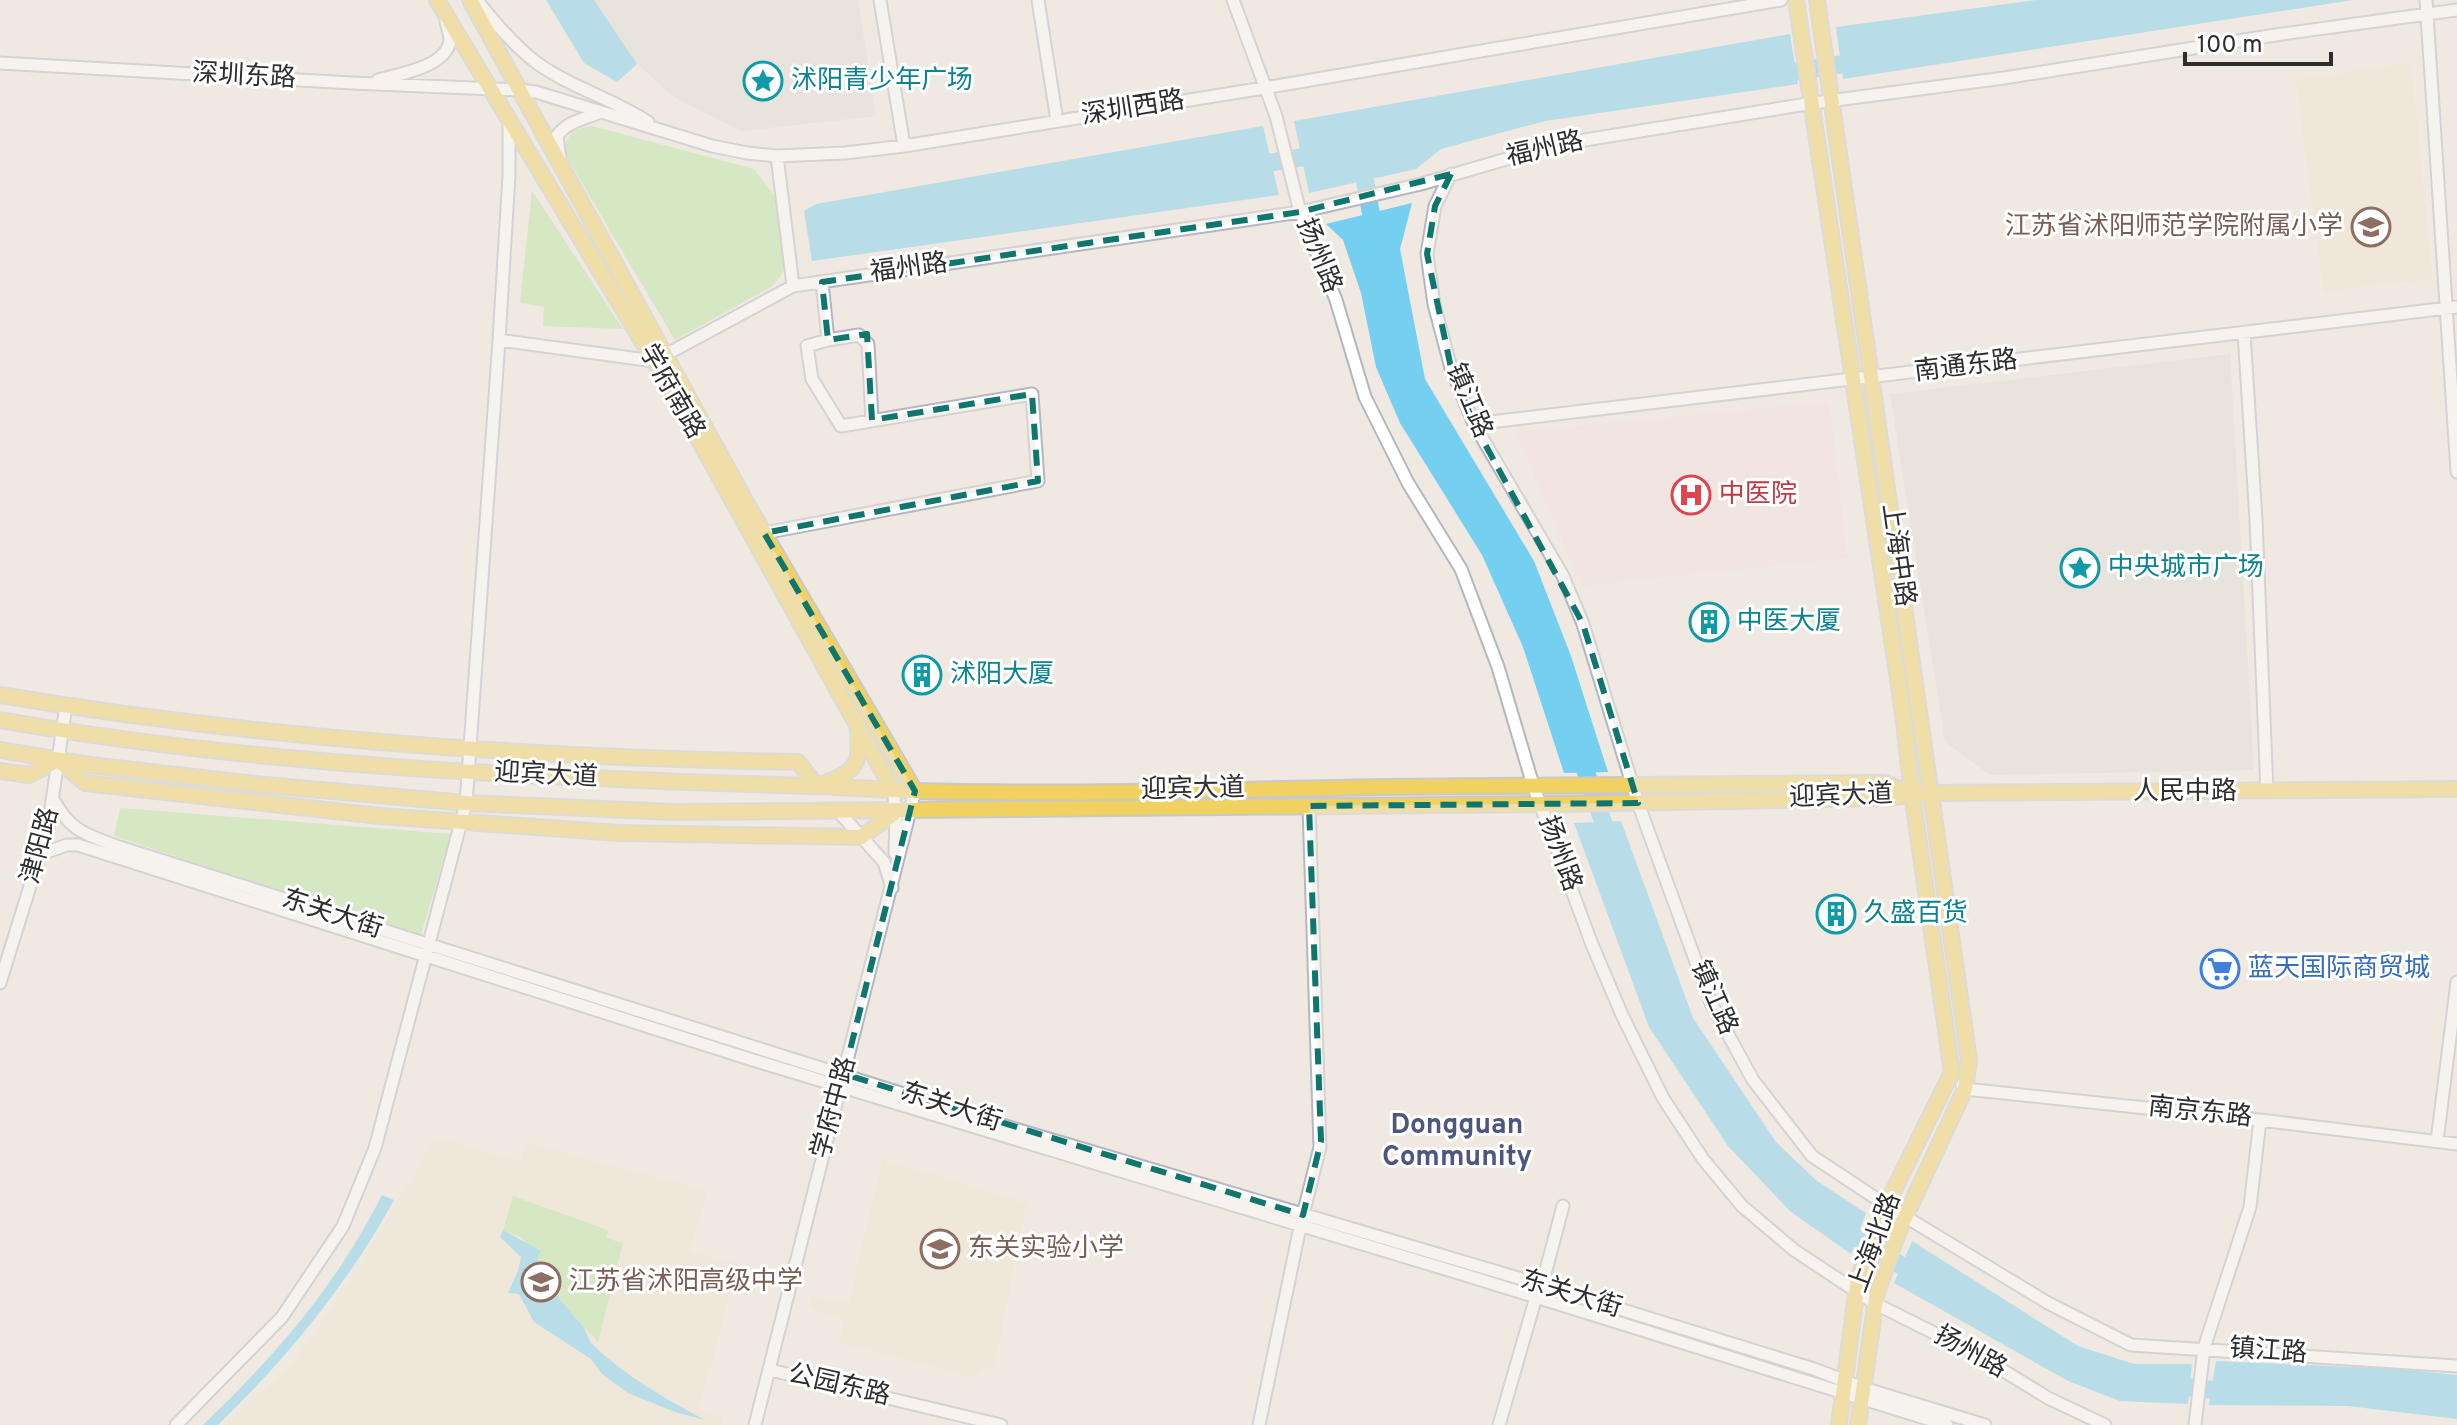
<svg xmlns="http://www.w3.org/2000/svg" width="2457" height="1425" viewBox="0 0 2457 1425" font-family="Overpass,'Noto Sans SC',sans-serif">
<style>
.education{fill:#f0e6d1}
.medical{fill:#f5dfe0}
.green{fill:#b6e59e}
.plaza{fill:#dfdcd8}
.water{fill:#75cff0}
.lines{fill:none;stroke-linecap:round;stroke-linejoin:round}
.river{stroke:#75cff0;stroke-width:18}
.minor-casing{stroke:#b4b7c1;stroke-width:15}
.major-casing{stroke:#c9c9c9;stroke-width:18}
.minor{stroke:#fff;stroke-width:11}
.major{stroke:#f2d163;stroke-width:14}
.marked{fill:none;stroke:#0f766e;stroke-width:6;stroke-dasharray:16 10;stroke-linejoin:round}
.labels{text-anchor:middle;dominant-baseline:central;stroke-width:6;stroke-linejoin:round;paint-order:stroke}
.street-label{font-size:26px;fill:#2e2e2e;stroke:#fff}
.culture-label{font-size:26px;fill:#0d838f;stroke:#fff;text-anchor:start}
.education-label{font-size:26px;fill:#785e54;stroke:#fff;text-anchor:start}
.health-label{font-size:26px;fill:#be3a42;stroke:#fff;text-anchor:start}
.shop-label{font-size:26px;fill:#366cbe;stroke:#fff;text-anchor:start}
.neighbourhood-label{font-size:28px;font-weight:bold;fill:#4d5680;stroke:#fff}
</style>
<rect width="100%" height="100%" fill="#efe9e1"/>
<!-- education -->
<path class="education" d="M2411,62l22,217 -110,13 -27,-212z
M435,1138l85,23 6,-19 181,49 -16,60 47,13 -39,146 24,7 -2,8h-497l70,-64 69,-102z
M882,1159l145,44 -32,161 -21,14 -134,-35 3,-23 -33,-11 1,-13 38,6z"/>
<!-- medical -->
<path class="medical" d="M1829,402l19,156 -266,28 -67,-154z"/>
<!-- green -->
<path class="green" d="M592,126l162,43 23,30 11,61 -8,17 -9,10 -96,53 -109,-184c-2,-20 6,-28 26,-30z
M532,191l91,138 -80,-3 1,-19 -24,-4z
M120,808l331,26 -31,104 -306,-102z
M513,1196l95,34 -2,8 17,5 -25,99 -39,-42 -18,-28 -4,-14 -15,-20 -19,-8z"/>
<!-- plaza -->
<path class="plaza" d="M594,0h264l18,116 -135,15 -66,-33 -38,-34z
M2230,354l24,416 -264,5 -45,-33 -55,-348z"/>
<!-- water -->
<path class="water" d="M546,0h48l43,64 -20,18 -33,-19z
M2036,0h317l-510,79 -7,-52z
M1790,34l8,50 -253,37 -104,28 -25,20 -107,24 -15,-72z
M1263,126l16,69 -467,66 -8,-50 12,-7z
M1412,203l-12,46 25,130 109,182 37,95 37,116 -44,1 -41,-126 -41,-92 -82,-132 -24,-56 -15,-74 -18,-53 -17,-16z
M1621,821l72,197 83,124 41,39 49,32 -15,41 -60,-42 -63,-66 -79,-119 -75,-204z
M382,1195l12,5c-46,84 -107,158 -176,225h-15c73,-70 133,-139 179,-230z
M503,1230l38,21 -4,7c8,27 26,45 44,66 6,6 6,15 12,21 32,31 73,54 112,75l-30,-8 -47,-19 -26,-19 -11,-15 -57,-37 -15,-28 -11,-1 10,-22 3,-14 -21,-20z
M1912,1241l166,105 56,18h58l-4,40 -68,-3 -52,-20 -174,-98z
M2216,1361l184,8 57,6v44l-109,-13 -139,-1z"/>
<g class="lines">
<!-- river -->
<path class="river" d="M1773,75l90,-14
M1361,158l14,78
M1249,166l74,-12
M1579,752l32,93
M1838,1226l83,52
M2165,1385l70,7"/>
<defs>
<path id="minor" d="M477,0c17,22 37,46 60,63 33,24 76,36 111,59
M880,0l24,146
M1038,0l19,121
M1233,0l43,116 24,96 36,88 29,97 43,86 53,86 37,98 35,118 58,157 31,73 41,83 40,61 39,47 52,44 80,53 104,52 70,43 57,27
M2426,0l31,472
M0,63l352,20 167,7 17,2 176,54 35,7 30,3 68,-3 59,-7 360,-58 517,-88
M378,80c21,-6 69,-13 72,-40 0,-6 -3,-13 -4,-19
M777,156l16,130
M560,159l-3,-23c10,-15 28,-17 44,-24
M1451,174l-16,32 -8,48 7,50 17,64 23,56 89,152 20,48 55,179 73,200 42,77 59,76 74,49 162,98 83,42 326,21
M2244,333l12,187 11,272
M499,340l155,21 139,-75 507,-74 121,-28 133,-39 259,-42 191,-25 278,-44 175,-24
M828,340l31,-5 9,9 4,76
M1474,424l983,-117
M764,533l274,-52 -6,-87 -191,32 -29,-47 -5,-33 21,-6 -6,-58
M893,790l3,22 -1,41
M54,801c17,30 31,33 62,45l886,279 540,160 272,84 49,19 122,37
M838,811l46,51 8,26
M41,854l26,-9h11l678,216 709,214 482,150
M0,983l48,-155 18,-122
M1962,1085l3,4 295,31 197,24
M2437,1141l20,-159
M770,1370l231,55
M176,1425l106,-108 61,-91 32,-78 91,-345 33,-463 10,-165v-54
M755,1425l160,-634
M1259,1425l41,-198 20,-80 -11,-341
M1499,1425l37,-128 6,-12 21,-79
M2195,1425l9,-77 46,-141 10,-87"/>
<path id="major" d="M437,0l228,379 228,411
M470,0l281,511 164,280
M1796,0l107,713 9,81 40,278 -71,144 -23,63 -19,146
M1817,0l152,1060 -4,29 -65,139 -23,64 -19,133
M0,695c262,44 533,63 798,67l19,24c41,-14 45,-21 40,-64
M0,720c268,47 541,58 812,66 35,1 70,4 104,5 155,4 310,-1 465,-4 168,-2 335,-2 503,-4l28,11
M0,750l90,15 175,20 201,18 208,9 889,-8 322,-6 45,-5 527,-4
M0,771l29,4 29,-15 27,23 295,33 240,17 241,4 35,-25"/>
</defs>
<!-- minor casing -->
<use href="#minor" class="minor-casing"/>
<!-- major casing -->
<use href="#major" class="major-casing"/>
<!-- minor -->
<use href="#minor" class="minor"/>
<!-- major -->
<use href="#major" class="major"/>
</g>
<!-- marked area -->
<path d="M0 0H2457V1425H0ZM1451,174l-16,32 -8,48 24,114 23,56 109,200 55,179 -329,3 12,335 -18,74 -459,-141 71,-283 -151,-258 274,-52 -6,-87 -160,26 -5,-86 -39,6 -6,-58 478,-70z" fill="#efe9e1" fill-opacity=".55" fill-rule="evenodd"/>
<path class="marked" d="M1451,174l-16,32 -8,48 24,114 23,56 109,200 55,179 -329,3 12,335 -18,74 -459,-141 71,-283 -151,-258 274,-52 -6,-87 -160,26 -5,-86 -39,6 -6,-58 478,-70z"/>
<!-- icons -->
<defs>
<symbol id="sight-ring" viewBox="-11 -11 22 22"><circle r="9.5" fill="#fff" stroke="#0f9aa8" stroke-width="1.5"/><path d="M0-6L1.8-2.2L6-1.7L2.9 1.2L3.7 5.4L0 3.3L-3.7 5.4L-2.9 1.2L-6-1.7L-1.8-2.2Z" fill="#0f9aa8"/></symbol>
<symbol id="school-ring" viewBox="-11 -11 22 22"><circle r="9.5" fill="#fff" stroke="#8d6e63" stroke-width="1.5"/><path d="M0-5L7-2L0 1L-7-2ZM-4 1L0 2.5L4 1V4Q0 6-4 4Z" fill="#8d6e63"/></symbol>
<symbol id="hospital-ring" viewBox="-11 -11 22 22"><circle r="9.5" fill="#fff" stroke="#e0444e" stroke-width="1.5"/><path d="M-5-5h3v3.5h4V-5h3V5h-3V1.5h-4V5h-3Z" fill="#e0444e"/></symbol>
<symbol id="building-ring" viewBox="-11 -11 22 22"><circle r="9.5" fill="#fff" stroke="#0f9aa8" stroke-width="1.5"/><path d="M-4-6H4V6H1V3H-1V6H-4ZM-2.5-4.3h1.7v1.8h-1.7ZM.8-4.3h1.7v1.8H.8ZM-2.5-1h1.7V.8h-1.7ZM.8-1h1.7V.8H.8Z" fill="#0f9aa8"/></symbol>
<symbol id="supermarket-ring" viewBox="-11 -11 22 22"><circle r="9.5" fill="#fff" stroke="#3f7fe0" stroke-width="1.5"/><path d="M-6-5.5h2.5l.6 2H6L4.5 2H-2.5L-4.4-4H-6ZM-1.5 3.2a1.3 1.3 0 1 0 .1 0ZM3 3.2a1.3 1.3 0 1 0 .1 0Z" fill="#3f7fe0"/></symbol>
</defs>
<g fill-rule="evenodd">
<use href="#sight-ring" x="741" y="59" width="44" height="44"/>
<use href="#school-ring" x="2349" y="205" width="44" height="44"/>
<use href="#hospital-ring" x="1669" y="473" width="44" height="44"/>
<use href="#sight-ring" x="2058" y="546" width="44" height="44"/>
<use href="#building-ring" x="1687" y="600" width="44" height="44"/>
<use href="#building-ring" x="900" y="653" width="44" height="44"/>
<use href="#building-ring" x="1814" y="892" width="44" height="44"/>
<use href="#supermarket-ring" x="2198" y="947" width="44" height="44"/>
<use href="#school-ring" x="918" y="1227" width="44" height="44"/>
<use href="#school-ring" x="519" y="1260" width="44" height="44"/>
</g>
<g class="labels">
<!-- street labels -->
<g class="street-label">
<text transform="translate(244 77) rotate(3)">深圳东路</text>
<text transform="translate(1133 109) rotate(-9)">深圳西路</text>
<text transform="translate(1545 150) rotate(-13)">福州路</text>
<text transform="translate(1318 256) rotate(68)">扬州路</text>
<text transform="translate(909 269) rotate(-8)">福州路</text>
<text transform="translate(1966 367) rotate(-7)">南通东路</text>
<text transform="translate(671 392) rotate(60)">学府南路</text>
<text transform="translate(1468 401) rotate(67)">镇江路</text>
<text transform="translate(1897 555) rotate(82)">上海中路</text>
<text transform="translate(546 776) rotate(3)">迎宾大道</text>
<text transform="translate(1193 790) rotate(-1)">迎宾大道</text>
<text x="2185" y="792">人民中路</text>
<text transform="translate(1841 797) rotate(-2)">迎宾大道</text>
<text transform="translate(41 846) rotate(-75)">津阳路</text>
<text transform="translate(1559 854) rotate(70)">扬州路</text>
<text transform="translate(332 915) rotate(18)">东关大街</text>
<text transform="translate(1713 998) rotate(66)">镇江路</text>
<text transform="translate(835 1108) rotate(-75)">学府中路</text>
<text transform="translate(951 1108) rotate(18)">东关大街</text>
<text transform="translate(2200 1113) rotate(6)">南京东路</text>
<text transform="translate(1876 1243) rotate(-70)">上海北路</text>
<text transform="translate(1571 1295) rotate(17)">东关大街</text>
<text transform="translate(2268 1352) rotate(4)">镇江路</text>
<text transform="translate(1970 1353) rotate(29)">扬州路</text>
<text transform="translate(839 1386) rotate(13)">公园东路</text>
</g>
<!-- culture labels -->
<g class="culture-label">
<text x="791" y="81">沭阳青少年广场</text>
<text x="2108" y="568">中央城市广场</text>
<text x="1737" y="622">中医大厦</text>
<text x="950" y="675">沭阳大厦</text>
<text x="1864" y="914">久盛百货</text>
</g>
<!-- education labels -->
<g class="education-label">
<text x="2343" y="227" text-anchor="end">江苏省沭阳师范学院附属小学</text>
<text x="968" y="1249">东关实验小学</text>
<text x="569" y="1282">江苏省沭阳高级中学</text>
</g>
<!-- health labels -->
<g class="health-label">
<text x="1719" y="495">中医院</text>
</g>
<!-- shop labels -->
<g class="shop-label">
<text x="2248" y="969">蓝天国际商贸城</text>
</g>
<!-- neighbourhood labels -->
<g class="neighbourhood-label">
<text x="1457" y="1126">Dongguan<tspan x="1457" dy="32">Community</tspan></text>
</g>
</g>
<!-- scale -->
<path d="M2185 52v12h146v-12" fill="none" stroke="#2e2e2e" stroke-width="4"/>
<text x="2197" y="52" font-size="24" fill="#2e2e2e" stroke="#ffffff" stroke-width="6" paint-order="stroke">100 m</text>
</svg>
